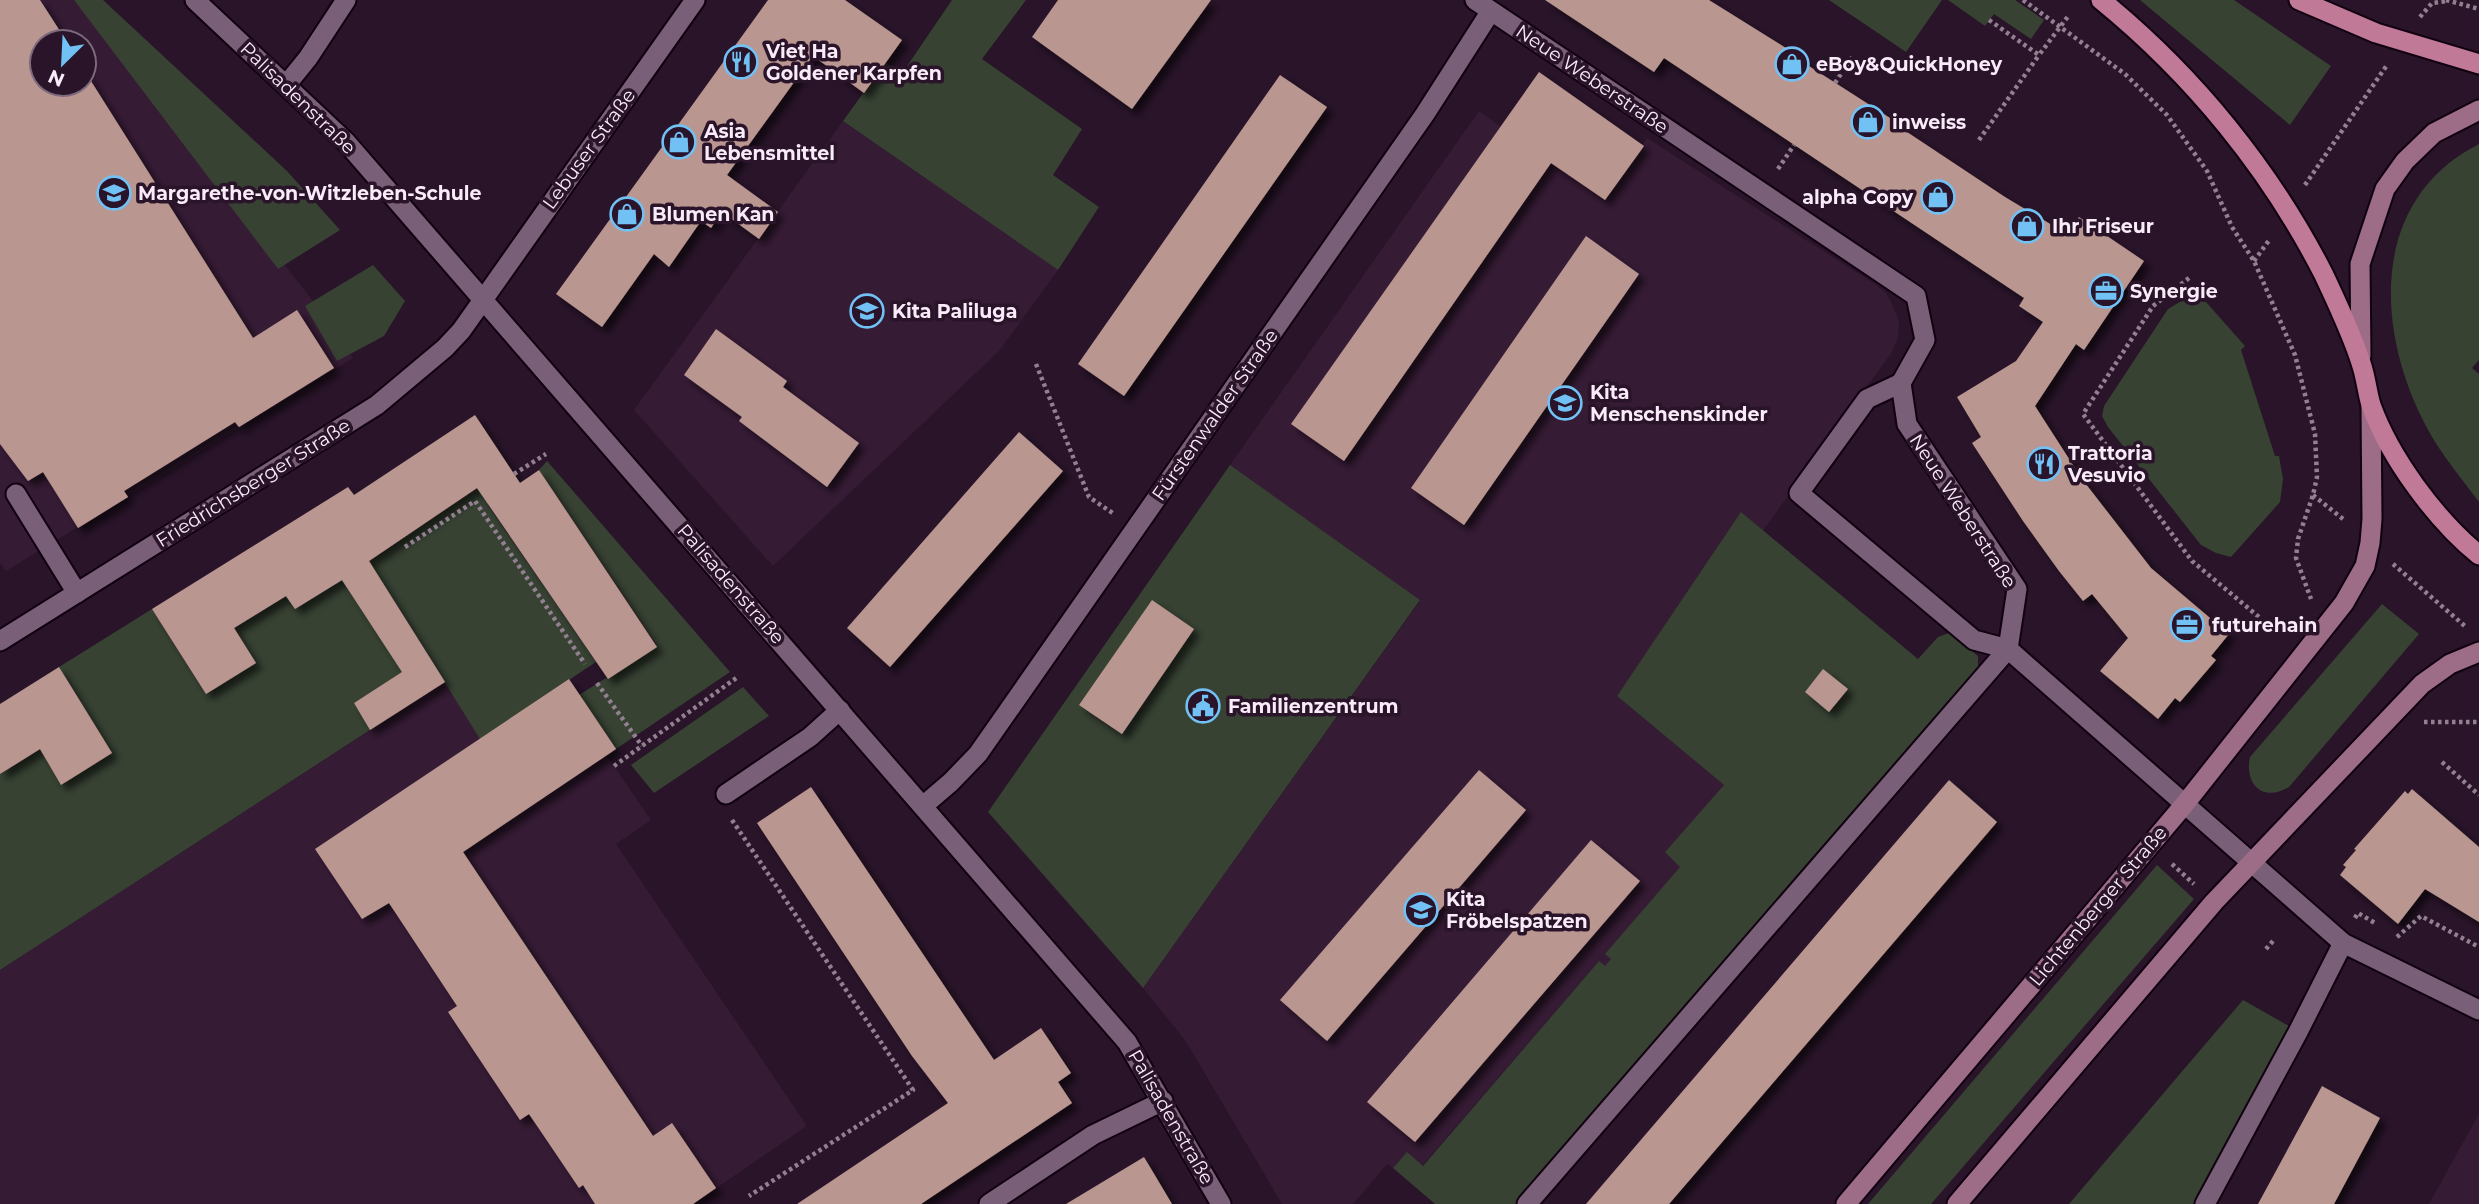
<svg xmlns="http://www.w3.org/2000/svg" width="2479" height="1204" viewBox="0 0 2479 1204" font-family="Montserrat,sans-serif">
<style>
.built{fill:#361b35;fill-rule:evenodd}
.green{fill:#374233}
.building{fill:#ba9690;filter:url(#shadow)}
.lines{fill:none;stroke-linecap:round;stroke-linejoin:round}
.service-casing{stroke:#110111;stroke-width:23}
.minor-casing{stroke:#110111;stroke-width:23}
.tertiary-casing{stroke:#110111;stroke-width:23}
.secondary-casing{stroke:#110111;stroke-width:23}
.primary-casing{stroke:#110111;stroke-width:23}
.path{stroke:#928091;stroke-width:4.5;stroke-dasharray:3.5 3.5;stroke-linecap:butt}
.service{stroke:#795f77;stroke-width:19}
.minor{stroke:#795f77;stroke-width:19}
.tertiary{stroke:#795f77;stroke-width:19}
.secondary{stroke:#9d6c87;stroke-width:19}
.primary{stroke:#c07997;stroke-width:19}
.labels{text-anchor:middle;dominant-baseline:central;stroke-width:7;stroke-linejoin:round;paint-order:stroke}
.poi-label{font-size:19px;font-weight:bold;fill:#faebf9;stroke:#291429;text-anchor:start}
.street-label{font-size:19px;fill:#faebf9;stroke:#291429}
</style>
<defs>
<filter id="shadow"><feDropShadow dx="6" dy="6" stdDeviation="3.5" flood-color="#0009"/></filter>
</defs>
<rect width="100%" height="100%" fill="#291429"/>
<!-- built -->
<path class="built" d="M0,0h74l240,302 39,56 -347,213 -6,-8zM42,42h42v42h-42z
M1479,111l125,89 43,-62 228,146 11,9 5,9 8,19 -1,16 -6,15 -130,180 -21,-19 -124,183 107,89 -59,67 16,14 -75,88 5,5 -6,8 -7,-5 -176,204 -16,-13 -13,15 -6,-4 -34,40h-71l-97,-164 -42,-52 277,-387 -190,-136z
M843,121l215,149 -59,81 -226,215 -139,-156z
M569,679l47,70 -9,7 44,64 -35,24 191,282 -114,78h-693v-234l445,-288 36,57z
M2479,1114v90h-50z"/>
<!-- green -->
<path class="green" d="M74,0h29l184,171 53,59 -62,39z
M952,0h74l-44,59 100,70 -29,46 46,32 -41,63 -215,-149 42,-58 18,9z
M1829,0h113l-36,52z
M1948,0h67l29,20 -13,19 -37,-25 -9,12z
M2140,0h94l97,66 -41,59z
M2479,144v216l-7,8 7,6v128c-14,-19 -29,-37 -42,-57 -60,-96 -76,-241 42,-301z
M373,265l32,36 -21,35 -47,25 -32,-55z
M2185,299l21,3 39,44 -4,4 34,106h4l4,23 -3,23 -49,55 -15,-4 -15,-8 -93,-118 -6,-11 2,-10 64,-97z
M547,461l183,211 -114,77 -37,-54 27,-17 2,1 49,-33 -118,-176z
M1230,465l190,135 -277,388 -155,-176z
M479,487l10,16 -1,2 108,157 -116,77 -111,-178z
M1741,512l177,147 20,-22 11,-4 29,23v11l-460,537h-83l-42,-36 14,-16 16,14 176,-205 6,5 6,-7 -6,-5 75,-87 -15,-15 59,-67 -107,-89z
M344,578l18,32 41,62 -49,31 16,27 -370,240v-196l40,-25 22,36 50,-32 -53,-86 93,-58 54,85 50,-31 -22,-35 52,-32 9,13z
M2382,604l37,30 -130,153c-26,16 -45,-3 -39,-30z
M743,687l26,29 -115,77 -23,-28z
M2157,865l37,34 -263,305h-63z
M2243,1000l46,26 -96,178h-124z"/>
<!-- building -->
<path class="building" d="M0,0h40l27,42h-25v42h42v-14l169,268 44,-28 37,58 -95,59 -4,-5 -111,69 4,6 -50,31 -35,-56 -15,9 -28,-37z
M768,0h77l57,40 -38,53 -51,-37 -86,119 51,37 -19,27 -37,-27 -11,16 -10,-7 -32,46 -15,-13 -52,73 -46,-33z
M1058,0h153l-79,109 -100,-72z
M1545,0h164l77,48 -2,2 103,66 18,12 -1,2 101,67 62,37 12,-17 65,44 -60,89 -8,-6 -41,62 47,73 69,89 78,66 -18,22 5,4 -36,42 -5,-4 -17,21 -58,-48 28,-33 -36,-44 -9,7 -24,-30 -36,-50 -51,-78 9,-6 -24,-40 59,-36 27,-39 -24,-16 5,-8 -360,-240 -10,14z
M1539,72l105,74 -39,54 -54,-37 -207,298 -53,-37z
M1280,75l47,32 -203,289 -46,-32z
M1586,236l53,38 -175,251 -53,-37z
M716,329l71,52 -4,6 76,56 -32,44 -88,-66 3,-4 -58,-42z
M475,415l45,68 19,-13 118,177 -49,32 -131,-191 -108,73 76,121 -75,48 -16,-27 48,-31 -60,-92 -47,29 -9,-13 -52,32 22,35 -50,31 -54,-85 196,-122 6,8z
M1019,432l44,39 -173,196 -43,-39z
M1152,600l42,29 -72,105 -43,-29z
M59,667l53,86 -51,32 -21,-36 -40,25v-70z
M1823,669l25,20 -19,23 -24,-20z
M569,679l47,70 -153,103 190,284 19,-13 44,65 -23,16h-98l-12,-19 -4,3 -50,-74 -9,6 -72,-108 9,-6 -68,-103 -27,16 -47,-70z
M1479,770l47,40 -199,231 -47,-41z
M1949,780l48,42 -328,382h-83z
M811,787l183,273 47,-32 30,45 -13,9 14,21 -151,101h-124l151,-101 -36,-47 -155,-233z
M2412,789l67,58v75l-54,-33 -27,35 -58,-49 6,-8 -3,-2 13,-15 -2,-1 51,-58 3,3z
M1591,840l49,41 -225,261 -48,-40z
M2322,1086l58,32 -46,86h-76z
M1144,1157l28,47h-106z"/>
<g class="lines">
<defs>
<path id="service" d="M287,84l21,-26 38,-58
M16,494l61,99
M726,794l84,-57 30,-27
M1527,1204l481,-555 -34,-9 -175,-147 68,-94 34,-16
M2205,1204l93,-172 45,-89"/>
<path id="minor" d="M195,0l151,142 781,900 94,162
M1475,0l441,296 9,44 -24,43 6,41 110,165 -9,60 335,294 136,67
M923,806l28,-24 27,-28 447,-640 66,-103
M989,1204l104,-69 70,-34"/>
<path id="tertiary" d="M0,641l377,-236 68,-57 16,-17 234,-331"/>
<path id="secondary" d="M2361,356l-1,-92 25,-75 20,-28 29,-28 45,-23
M1846,1204l338,-399 160,-202 21,-37 5,-23 2,-24 -1,-112
M1957,1204l257,-302 208,-218 28,-20 29,-12"/>
<path id="primary" d="M2101,0c92,75 169,169 223,275 13,28 28,59 37,88 5,14 6,29 10,42 19,53 65,115 108,150
M2299,0l77,33 103,31"/>
</defs>
<!-- service casing -->
<use href="#service" class="service-casing"/>
<!-- minor casing -->
<use href="#minor" class="minor-casing"/>
<!-- tertiary casing -->
<use href="#tertiary" class="tertiary-casing"/>
<!-- secondary casing -->
<use href="#secondary" class="secondary-casing"/>
<!-- primary casing -->
<use href="#primary" class="primary-casing"/>
<!-- path -->
<path class="path" d="M2023,0l102,74 42,41 40,56 25,56 22,34 41,94 20,79 2,43 -4,18 -15,44 -2,19 15,41
M2446,0l33,9
M2420,17l12,-14 16,-2
M1989,20l50,35 30,-40
M1835,83l17,-26
M1979,140l60,-85
M1778,169l16,-24
M2305,185l82,-120
M2254,261l16,-22
M2189,278l-36,28 -70,108 109,147 67,56
M1036,364l53,133 25,17
M514,474l32,-20
M2313,495l30,24
M405,547l70,-46 110,163
M2393,564l73,63
M597,683l45,63
M2424,722h55
M2442,762l37,33
M614,766l125,-90
M732,820l181,270 -164,106
M2172,864l22,20
M2355,918l3,-5 17,10
M2397,937l24,-21 58,31
M2266,949l7,-8"/>
<!-- service -->
<use href="#service" class="service"/>
<!-- minor -->
<use href="#minor" class="minor"/>
<!-- tertiary -->
<use href="#tertiary" class="tertiary"/>
<!-- secondary -->
<use href="#secondary" class="secondary"/>
<!-- primary -->
<use href="#primary" class="primary"/>
</g>
<!-- icons -->
<defs>
<symbol id="restaurant-ring" viewBox="-11 -11 22 22"><circle r="9.5" fill="#291429" stroke="#72c1f5" stroke-width="1.5"/><path d="M-5-6h1v4h1v-4h1v4h1v-4h1v5L-1.5 .5V6h-2V.5L-5-1ZM5-6V6H3V1.5H1.5Q1.5-4 5-6Z" fill="#72c1f5"/></symbol>
<symbol id="shop-ring" viewBox="-11 -11 22 22"><circle r="9.5" fill="#291429" stroke="#72c1f5" stroke-width="1.5"/><path d="M-5-2.5h2.3a2.7 3.5 0 0 1 5.4 0H5L5.5 6h-11ZM-1.5-2.5h3a1.5 2.3 0 0 0-3 0Z" fill="#72c1f5"/></symbol>
<symbol id="school-ring" viewBox="-11 -11 22 22"><circle r="9.5" fill="#291429" stroke="#72c1f5" stroke-width="1.5"/><path d="M0-5L7-2L0 1L-7-2ZM-4 1L0 2.5L4 1V4Q0 6-4 4Z" fill="#72c1f5"/></symbol>
<symbol id="office-ring" viewBox="-11 -11 22 22"><circle r="9.5" fill="#291429" stroke="#72c1f5" stroke-width="1.5"/><path d="M-6-3h4V-5.5h4V-3h4V5H-6ZM-1-4.5V-3h2v-1.5ZM-6 0V1H6V0Z" fill="#72c1f5"/></symbol>
<symbol id="civic-ring" viewBox="-11 -11 22 22"><circle r="9.5" fill="#291429" stroke="#72c1f5" stroke-width="1.5"/><path d="M-.6-6.5H3V-4.5H.6V-3L4-1V1h2V6H-6V1h2V-1L-.6-3ZM-1.2 2.5V6h2.4V2.5Z" fill="#72c1f5"/></symbol>
</defs>
<g fill-rule="evenodd">
<use href="#restaurant-ring" x="722" y="43" width="38" height="38"/>
<use href="#shop-ring" x="1773" y="45" width="38" height="38"/>
<use href="#shop-ring" x="1849" y="103" width="38" height="38"/>
<use href="#shop-ring" x="660" y="123" width="38" height="38"/>
<use href="#school-ring" x="95" y="174" width="38" height="38"/>
<use href="#shop-ring" x="1919" y="178" width="38" height="38"/>
<use href="#shop-ring" x="608" y="195" width="38" height="38"/>
<use href="#shop-ring" x="2008" y="207" width="38" height="38"/>
<use href="#office-ring" x="2087" y="272" width="38" height="38"/>
<use href="#school-ring" x="848" y="292" width="38" height="38"/>
<use href="#school-ring" x="1546" y="384" width="38" height="38"/>
<use href="#restaurant-ring" x="2025" y="445" width="38" height="38"/>
<use href="#office-ring" x="2168" y="606" width="38" height="38"/>
<use href="#civic-ring" x="1184" y="687" width="38" height="38"/>
<use href="#school-ring" x="1402" y="891" width="38" height="38"/>
</g>
<g class="labels">
<!-- poi labels -->
<g class="poi-label">
<text x="766" y="51">Viet Ha<tspan x="766" dy="22">Goldener Karpfen</tspan></text>
<text x="1816" y="64">eBoy&amp;QuickHoney</text>
<text x="1892" y="122">inweiss</text>
<text x="704" y="131">Asia<tspan x="704" dy="22">Lebensmittel</tspan></text>
<text x="138" y="193">Margarethe-von-Witzleben-Schule</text>
<text x="1913" y="197" text-anchor="end">alpha Copy</text>
<text x="652" y="214">Blumen Kan</text>
<text x="2052" y="226">Ihr Friseur</text>
<text x="2130" y="291">Synergie</text>
<text x="892" y="311">Kita Paliluga</text>
<text x="1590" y="392">Kita<tspan x="1590" dy="22">Menschenskinder</tspan></text>
<text x="2068" y="453">Trattoria<tspan x="2068" dy="22">Vesuvio</tspan></text>
<text x="2212" y="625">futurehain</text>
<text x="1228" y="706">Familienzentrum</text>
<text x="1446" y="899">Kita<tspan x="1446" dy="22">Fröbelspatzen</tspan></text>
</g>
<!-- street labels -->
<g class="street-label">
<text transform="translate(1592 79) rotate(34)">Neue Weberstraße</text>
<text transform="translate(298 98) rotate(44)">Palisadenstraße</text>
<text transform="translate(589 149) rotate(-54)">Lebuser Straße</text>
<text transform="translate(1215 415) rotate(-55)">Fürstenwalder Straße</text>
<text transform="translate(253 483) rotate(-32)">Friedrichsberger Straße</text>
<text transform="translate(1963 511) rotate(57)">Neue Weberstraße</text>
<text transform="translate(731 584) rotate(49)">Palisadenstraße</text>
<text transform="translate(2098 906) rotate(-50)">Lichtenberger Straße</text>
<text transform="translate(1171 1117) rotate(60)">Palisadenstraße</text>
</g>
</g>
<!-- north arrow -->
<g transform="translate(63 63) rotate(204)"><circle r="33" fill="#291429" stroke="#7d6a7c" stroke-width="2"/>
<path d="M0-5L12 26L0 18L-12 26Z" fill="#72c1f5"/>
<text y="-10" font-size="19" font-weight="bold" text-anchor="middle" fill="#faebf9">N</text>
</g>
</svg>
